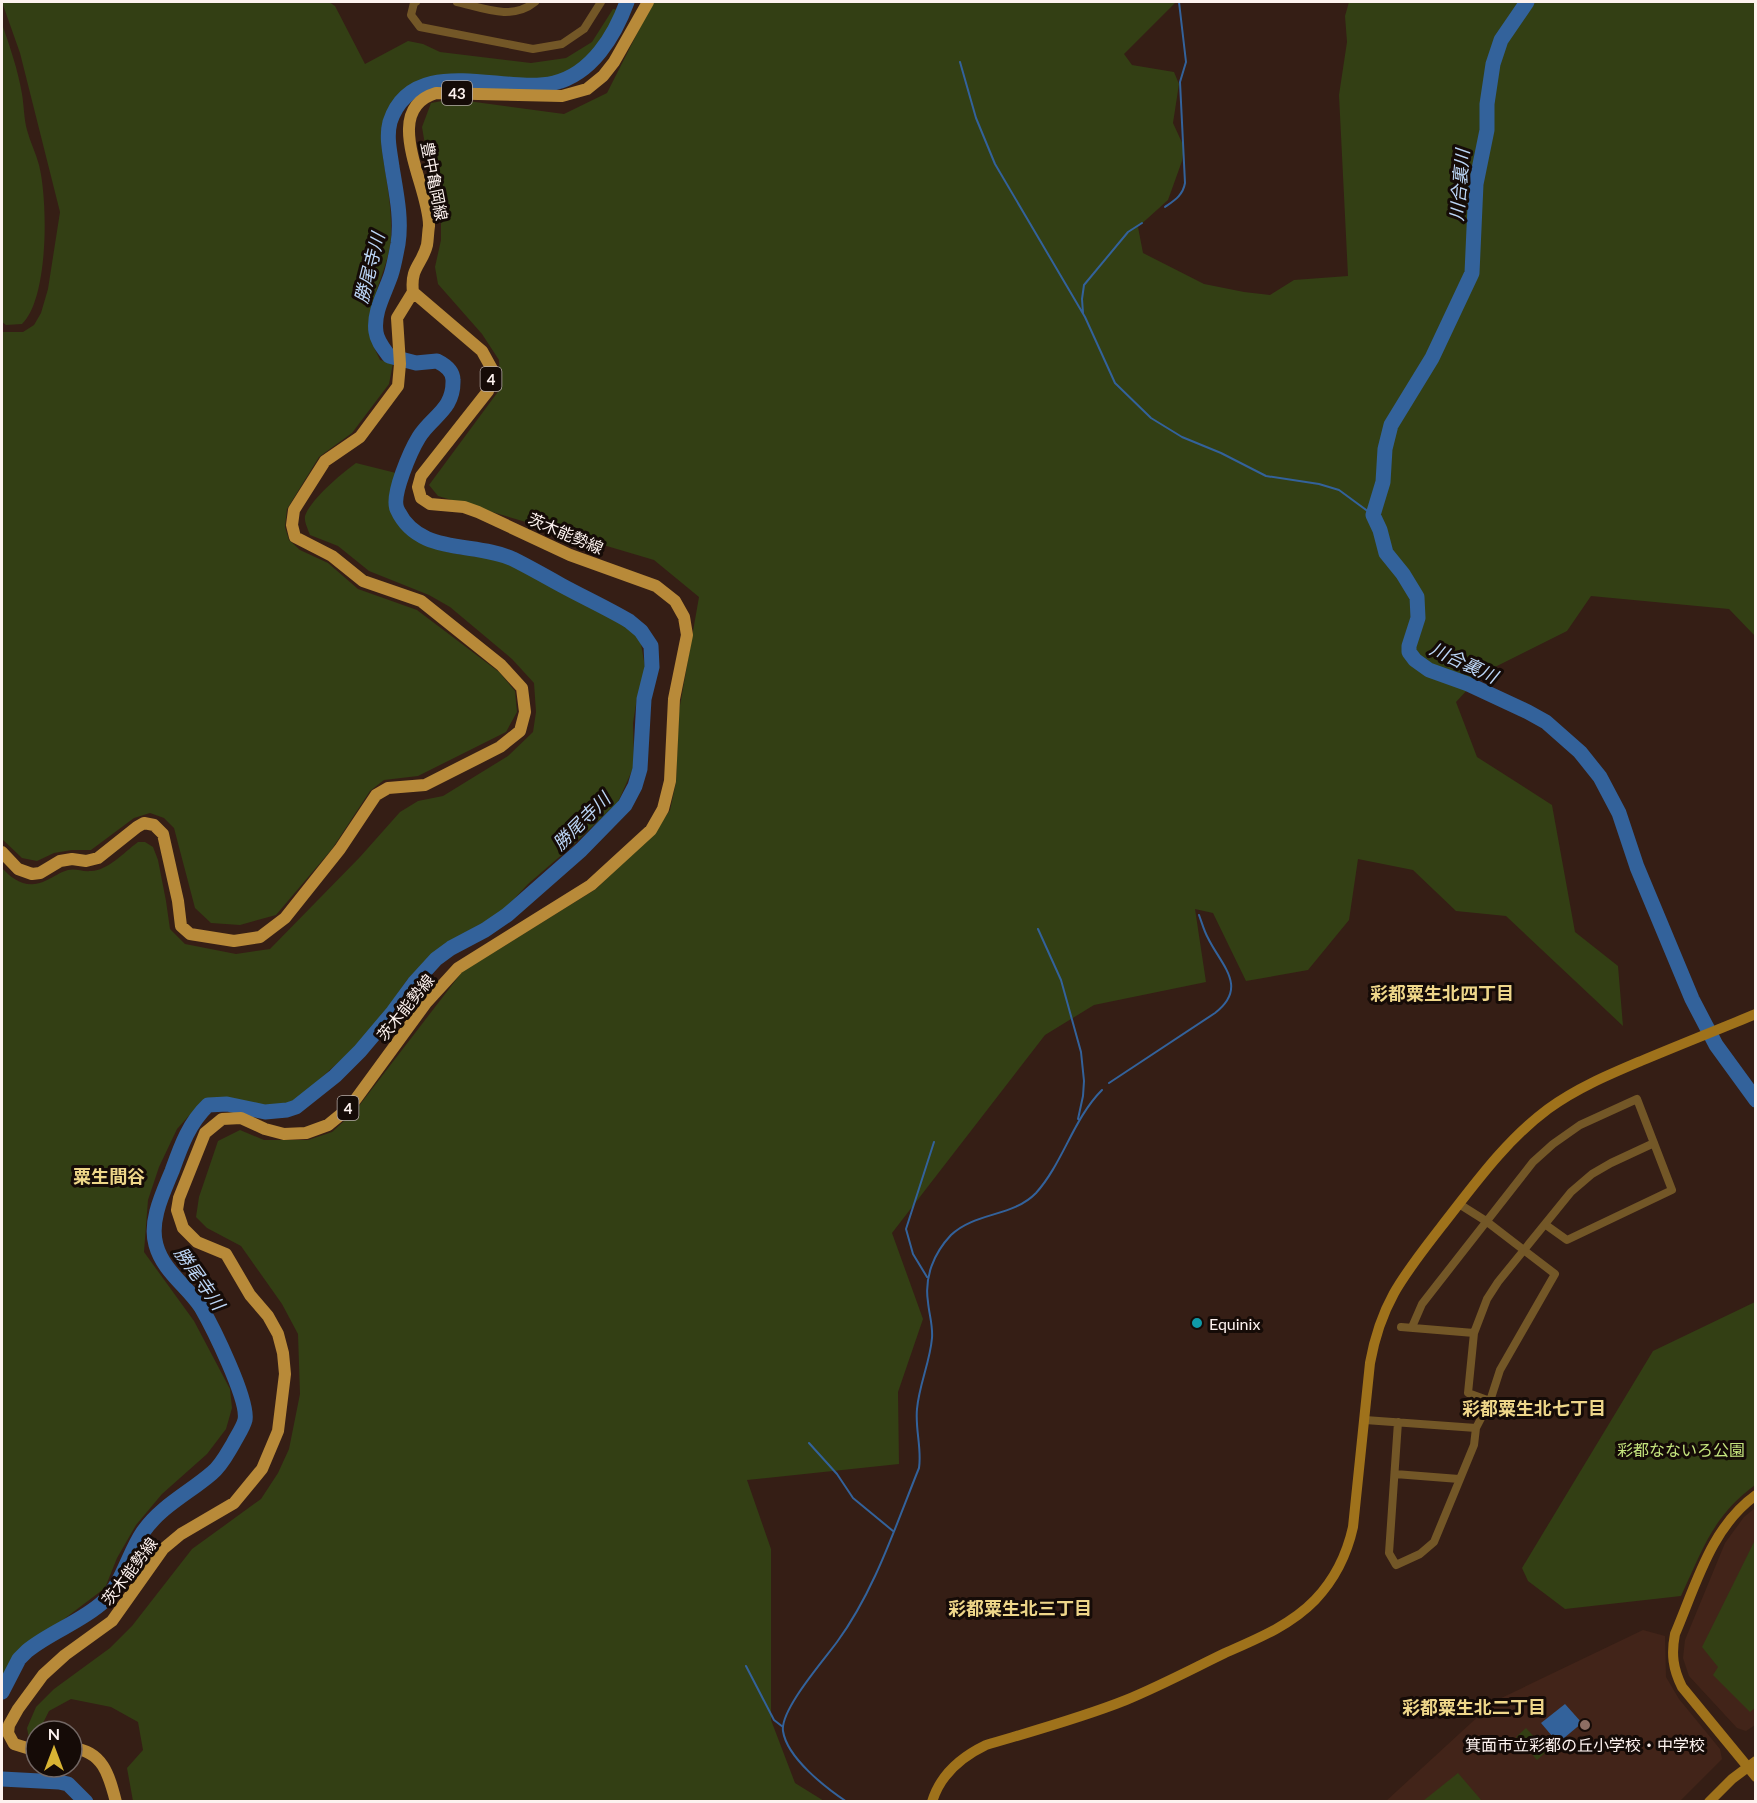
<svg xmlns="http://www.w3.org/2000/svg" width="1757" height="1803" viewBox="0 0 1757 1803" font-family="Lato,'Noto Sans JP',sans-serif">
<style>
.built{fill:#422419}
.green{fill:#333f14}
.water{fill:#33629b}
.lines{fill:none;stroke-linecap:round;stroke-linejoin:round}
.stream{stroke:#33629b;stroke-width:2}
.river{stroke:#33629b;stroke-width:15}
.street{stroke:#735727;stroke-width:8}
.secondary{stroke:#9f721b;stroke-width:10}
.primary{stroke:#b88a39;stroke-width:12}
.culture-dot{fill:#0f9aa8;stroke:#150b07;stroke-width:2}
.education-dot{fill:#8d6e63;stroke:#150b07;stroke-width:2}
.labels{text-anchor:middle;dominant-baseline:central;stroke-width:6;stroke-linejoin:round;paint-order:stroke}
.shield{fill:#150b07;stroke:#b7ada9;stroke-width:1.5}
.shield-label{font-size:15px;font-weight:bold;fill:#fdf2ef}
.street-label{font-size:16px;fill:#fdf2ef;stroke:#150b07}
.poi-label{font-size:16px;fill:#fdf2ef;stroke:#150b07;text-anchor:start}
.park-label{font-size:16px;fill:#c5e57e;stroke:#150b07}
.water-label{font-size:18px;font-style:italic;fill:#bbd5f6;stroke:#150b07}
.neighbourhood-label{font-size:18px;font-weight:bold;fill:#eed689;stroke:#150b07}
</style>
<rect width="100%" height="100%" fill="#351e15"/>
<!-- built -->
<path class="built" d="M1755,1508v217l-9,6 -9,-3 -48,-52 -6,-18 2,-18 40,-97 19,-26z
M1643,1630l22,6 1,41 13,22 41,50 2,10 -42,42 -295,1 110,-101z"/>
<!-- green -->
<path class="green" d="M2,2h327l6,4 30,58 43,-23 15,3 17,8 91,11 35,-5 26,-16 21,-33 6,1c-12,29 -35,61 -68,68 -48,10 -116,-23 -153,18 -9,10 -16,23 -17,37 -1,10 2,21 3,31 4,24 8,48 7,73 -1,29 -26,69 -21,97 2,9 6,18 10,26l13,3 -4,21 -37,49 -33,24 -32,52 -2,18 4,13 11,10 28,13 30,26 59,21 82,62 16,19 2,21 -11,20 -88,44 -34,4 -14,11 -38,58 -56,66 -36,10 -29,-2 -16,-15 -21,-80 -10,-10 -14,-5 -16,5 -43,32h-19l-18,3 -17,8 -15,-3 -20,-19v-507h21l11,-7 7,-12 7,-24 12,-77 -40,-159z
M653,2h523l-52,52 8,11 42,7 5,12 -6,39 11,24 -2,14 -14,39 -30,27 5,26 61,31 40,8 26,3 24,-15 54,-4 -9,-181 8,-53 -2,-26 4,-14h406v634l-26,-27 -138,-13 -24,35 -84,42 -27,29 21,55 75,48 23,127 43,34 5,60 -117,-110 -50,-5 -43,-41 -55,-11 -9,61 -41,50 -62,11 -33,-68 -18,-4 11,73 -112,23 -49,30 -153,198 31,86 -25,73 1,72 -152,16 24,69v171l24,63 29,18h-691l-6,-33 16,-18 -5,-28 -27,-15 -40,-8 -22,12 -10,20h-3v9l-7,-2 -2,-10 9,-21 18,-18 56,-41 22,-22 60,-77 69,-50 17,-26 11,-24 11,-55 -2,-60 -16,-30 -41,-58 -34,-18 -11,-11 3,-20 19,-56 22,-11 24,10h44l24,-8 23,-21 107,-139 134,-83 58,-56 16,-23 6,-28 3,-71 20,-114 -45,-37 -216,-64 -9,-11 71,-96 -1,-29 -17,-26 -44,-50 -3,-17 6,-27v-50l-15,-39 -4,-24 9,-24 22,-4 111,15 43,-21z
M2,24c8,23 16,46 20,70 2,12 2,25 5,36 3,12 9,23 12,35 9,35 10,133 -17,159l-16,1 -4,-3z
M356,463l44,11c-5,12 -11,27 -7,40 8,23 38,35 59,39 19,4 39,3 58,11 17,7 32,16 48,26 9,6 20,9 29,13 19,9 37,21 53,35l5,29 -8,31 -4,25 1,43 -16,36 -46,44 -44,38 -27,29 -52,28 -19,15 -23,24 -20,29 -35,41 -60,54 -28,1 -24,-3 -13,-5 -24,3 -26,29 -18,38 -11,33 -4,52 50,69 36,68 2,19 -6,21 -19,25 -45,40 -26,31 -19,33 -12,30 -62,47 -30,27 -11,18v-812c12,13 26,22 45,12 7,-3 13,-8 21,-10 8,-2 14,2 23,1 18,-1 32,-18 47,-29h7l8,5 5,13 8,41 4,28 15,15 51,10 34,-5 90,-92 40,-45 18,-11 25,-5 65,-40 25,-24 3,-20 -2,-29 -22,-24 -62,-52 -21,-12 -60,-24 -31,-25 -28,-11c-2,-6 -6,-13 -5,-19 5,-16 38,-44 51,-53z
M1755,1302v183c-43,32 -52,64 -74,111l-116,13 -37,-28 -6,-13 131,-217z
M1755,1540l1,167 -6,5 -37,-37 5,-8 -16,-20z
M1526,1728l21,23 -10,9 -21,-23z
M1458,1773l24,28h-59z"/>
<!-- water -->
<path class="water" d="M1565,1704l17,19 -24,20 -17,-20z"/>
<g class="lines">
<!-- stream -->
<path class="stream" d="M960,62l16,56 19,46 90,153 30,66 36,35 31,19 39,16 45,23 53,8 20,6 34,25
M1165,207c10,-7 18,-12 20,-24l-5,-101 6,-20 -7,-60
M1083,313l-1,-14 2,-14 44,-53 14,-9
M1038,929l23,51 20,72 3,29 -1,15 -5,23
M1109,1083l106,-70c34,-26 6,-48 -7,-75 -4,-7 -6,-15 -9,-23
M927,1277l-14,-23 -7,-25 28,-87
M809,1443l28,31 16,24 40,33
M746,1666l28,54 9,7
M847,1802c-21,-14 -60,-44 -64,-71 -3,-21 40,-70 54,-89 38,-52 58,-115 82,-174 3,-19 -4,-39 -2,-59 2,-24 13,-47 15,-71 1,-13 -3,-24 -4,-36 -4,-25 6,-49 23,-67 24,-23 62,-18 85,-42 27,-30 37,-74 66,-103"/>
<!-- river -->
<path class="river" d="M1527,2l-26,38 -8,24 -6,40v26l-11,54 -4,89 -40,85 -41,67 -6,24 -2,33 -10,33 7,15 6,23 17,21 14,23 1,21 -9,28v6l6,8 14,10 39,14 60,28 18,10 34,30 20,25 19,36 18,54 55,132 24,46 40,55
M2,1692l17,-33 8,-8c23,-19 54,-29 76,-49 20,-19 25,-48 40,-70 18,-26 46,-39 69,-59 9,-7 15,-19 21,-29 4,-8 10,-16 12,-24 4,-20 -33,-94 -44,-113 -14,-21 -38,-36 -45,-62 -7,-24 7,-52 16,-74 9,-25 17,-48 36,-66l19,-1 38,8 22,-2 9,-3 39,-31 25,-25 33,-39 22,-30 21,-23 15,-11 34,-18 22,-15 74,-65 44,-45 10,-19 5,-17 4,-70 8,-32 -1,-21 -10,-15 -12,-10c-22,-13 -46,-24 -68,-36 -16,-9 -32,-18 -48,-26 -39,-18 -95,-3 -116,-50 -6,-14 14,-59 22,-72 13,-21 35,-27 34,-57 0,-9 -8,-15 -16,-19l-21,2 -27,-7c-5,-7 -12,-15 -13,-24 -3,-20 9,-39 15,-57 3,-9 5,-21 7,-31 4,-26 -2,-52 -6,-77 -2,-15 -6,-30 -2,-45 23,-70 113,-27 164,-39 38,-9 61,-48 73,-81
M2,1779l57,3 9,2 18,18"/>
<!-- street -->
<path class="street" d="M416,2l-2,1 -3,12 9,12 113,22 29,-5 22,-15 17,-27
M457,2c26,6 55,19 78,0
M1401,1327l73,6
M1412,1327l10,-23 14,-18 97,-124 20,-18 27,-19 57,-26 35,91 -105,50 -21,-15
M1490,1401l-22,-8 6,-60 13,-34 11,-17 73,-90 21,-18 19,-11 43,-20
M1365,1420l111,8
M1398,1422l-9,131 7,12 24,-11 14,-12 40,-97 2,-17 14,-27 10,-31 55,-96 -69,-53 -27,-17
M1395,1474l64,5"/>
<!-- secondary -->
<path class="secondary" d="M1756,1495c-45,32 -60,90 -81,139 -4,20 -2,35 7,53l74,90
M932,1802c8,-27 29,-45 54,-57 47,-14 95,-27 140,-45 34,-14 66,-31 99,-47 32,-14 66,-28 90,-53 20,-21 32,-46 38,-73l17,-164c11,-61 34,-88 71,-136 33,-42 64,-86 107,-118 29,-21 60,-34 93,-48 38,-16 76,-31 115,-47
M1709,1802l23,-23 24,-18"/>
<!-- primary -->
<path class="primary" d="M413,292c-3,-25 9,-27 14,-47 1,-6 1,-13 2,-19 1,-38 -50,-116 7,-133l126,3 25,-7 16,-13 11,-14 34,-60
M2,852l16,17 14,5 8,-1 20,-12 12,-2 14,2 12,-3 39,-31 7,-4 10,2 9,9 15,67 3,25 9,8 44,7 26,-4 25,-19 55,-69 36,-54 12,-7 37,-3 75,-38 20,-16 5,-19 -3,-24 -21,-23 -80,-64 -58,-20 -31,-25 -37,-19 -3,-12 2,-15 31,-49 35,-24 38,-51 2,-22 -3,-46 16,-26
M72,1748c31,3 37,27 44,54
M36,1749l-9,-1 -13,-4 -6,-11 1,-8 9,-16 25,-34 22,-20 47,-34 51,-72 18,-15 53,-31 28,-34 16,-38 7,-57 -2,-21 -5,-19 -10,-18 -18,-21 -24,-41 -29,-12 -14,-14 -6,-18 2,-12 26,-65 17,-14 19,-1 24,11 19,5 22,-1 22,-8 22,-18 76,-104 32,-35 133,-83 60,-55 12,-21 7,-28 4,-82 13,-64 -3,-18 -9,-16 -19,-15 -86,-31 -92,-43 -14,-5 -34,-3 -9,-6 -3,-11 3,-11 67,-85 5,-20 -11,-20 -69,-59"/>
</g>
<!-- markers -->
<circle class="culture-dot" cx="1197" cy="1323" r="6"/>
<circle class="education-dot" cx="1585" cy="1725" r="6"/>
<g class="labels">
<!-- shield labels -->
<g class="shield">
<rect x="442" y="81" width="30" height="24" rx="4.5"/>
<rect x="480.5" y="367" width="21" height="24" rx="4.5"/>
<rect x="337.5" y="1096" width="21" height="24" rx="4.5"/>
</g>
<g class="shield-label">
<text x="457" y="93">43</text>
<text x="491" y="379">4</text>
<text x="348" y="1108">4</text>
</g>
<!-- street labels -->
<g class="street-label">
<text transform="translate(435 181) rotate(79)">豊中亀岡線</text>
<text transform="translate(566 533) rotate(23)">茨木能勢線</text>
<text transform="translate(405 1007) rotate(-51)">茨木能勢線</text>
<text transform="translate(129 1571) rotate(-53)">茨木能勢線</text>
</g>
<!-- poi labels -->
<g class="poi-label">
<text x="1209" y="1323">Equinix</text>
<text x="1585" y="1744" text-anchor="middle">箕面市立彩都の丘小学校・中学校</text>
</g>
<!-- park labels -->
<g class="park-label">
<text x="1681" y="1449">彩都なないろ公園</text>
</g>
<!-- water labels -->
<g class="water-label">
<text transform="translate(1459 185) rotate(-85)">川合裏川</text>
<text transform="translate(369 268) rotate(-76)">勝尾寺川</text>
<text transform="translate(1464 662) rotate(25)">川合裏川</text>
<text transform="translate(581 821) rotate(-45)">勝尾寺川</text>
<text transform="translate(200 1278) rotate(55)">勝尾寺川</text>
</g>
<!-- neighbourhood labels -->
<g class="neighbourhood-label">
<text x="1442" y="993">彩都粟生北四丁目</text>
<text x="109" y="1176">粟生間谷</text>
<text x="1534" y="1408">彩都粟生北七丁目</text>
<text x="1020" y="1608">彩都粟生北三丁目</text>
<text x="1474" y="1707">彩都粟生北二丁目</text>
</g>
</g>
<!-- border -->
<rect width="1757" height="1803" fill="none" stroke="#fdf2ef" stroke-width="6"/>
<!-- north arrow -->
<g transform="translate(54 1749)"><circle r="28" fill="#150b07" stroke="#726764" stroke-width="1.5"/>
<path d="M0-4.5L10 22L0 15L-10 22Z" fill="#d8b434"/>
<text y="-9" font-size="16" font-weight="bold" text-anchor="middle" fill="#fdf2ef">N</text>
</g>
</svg>
